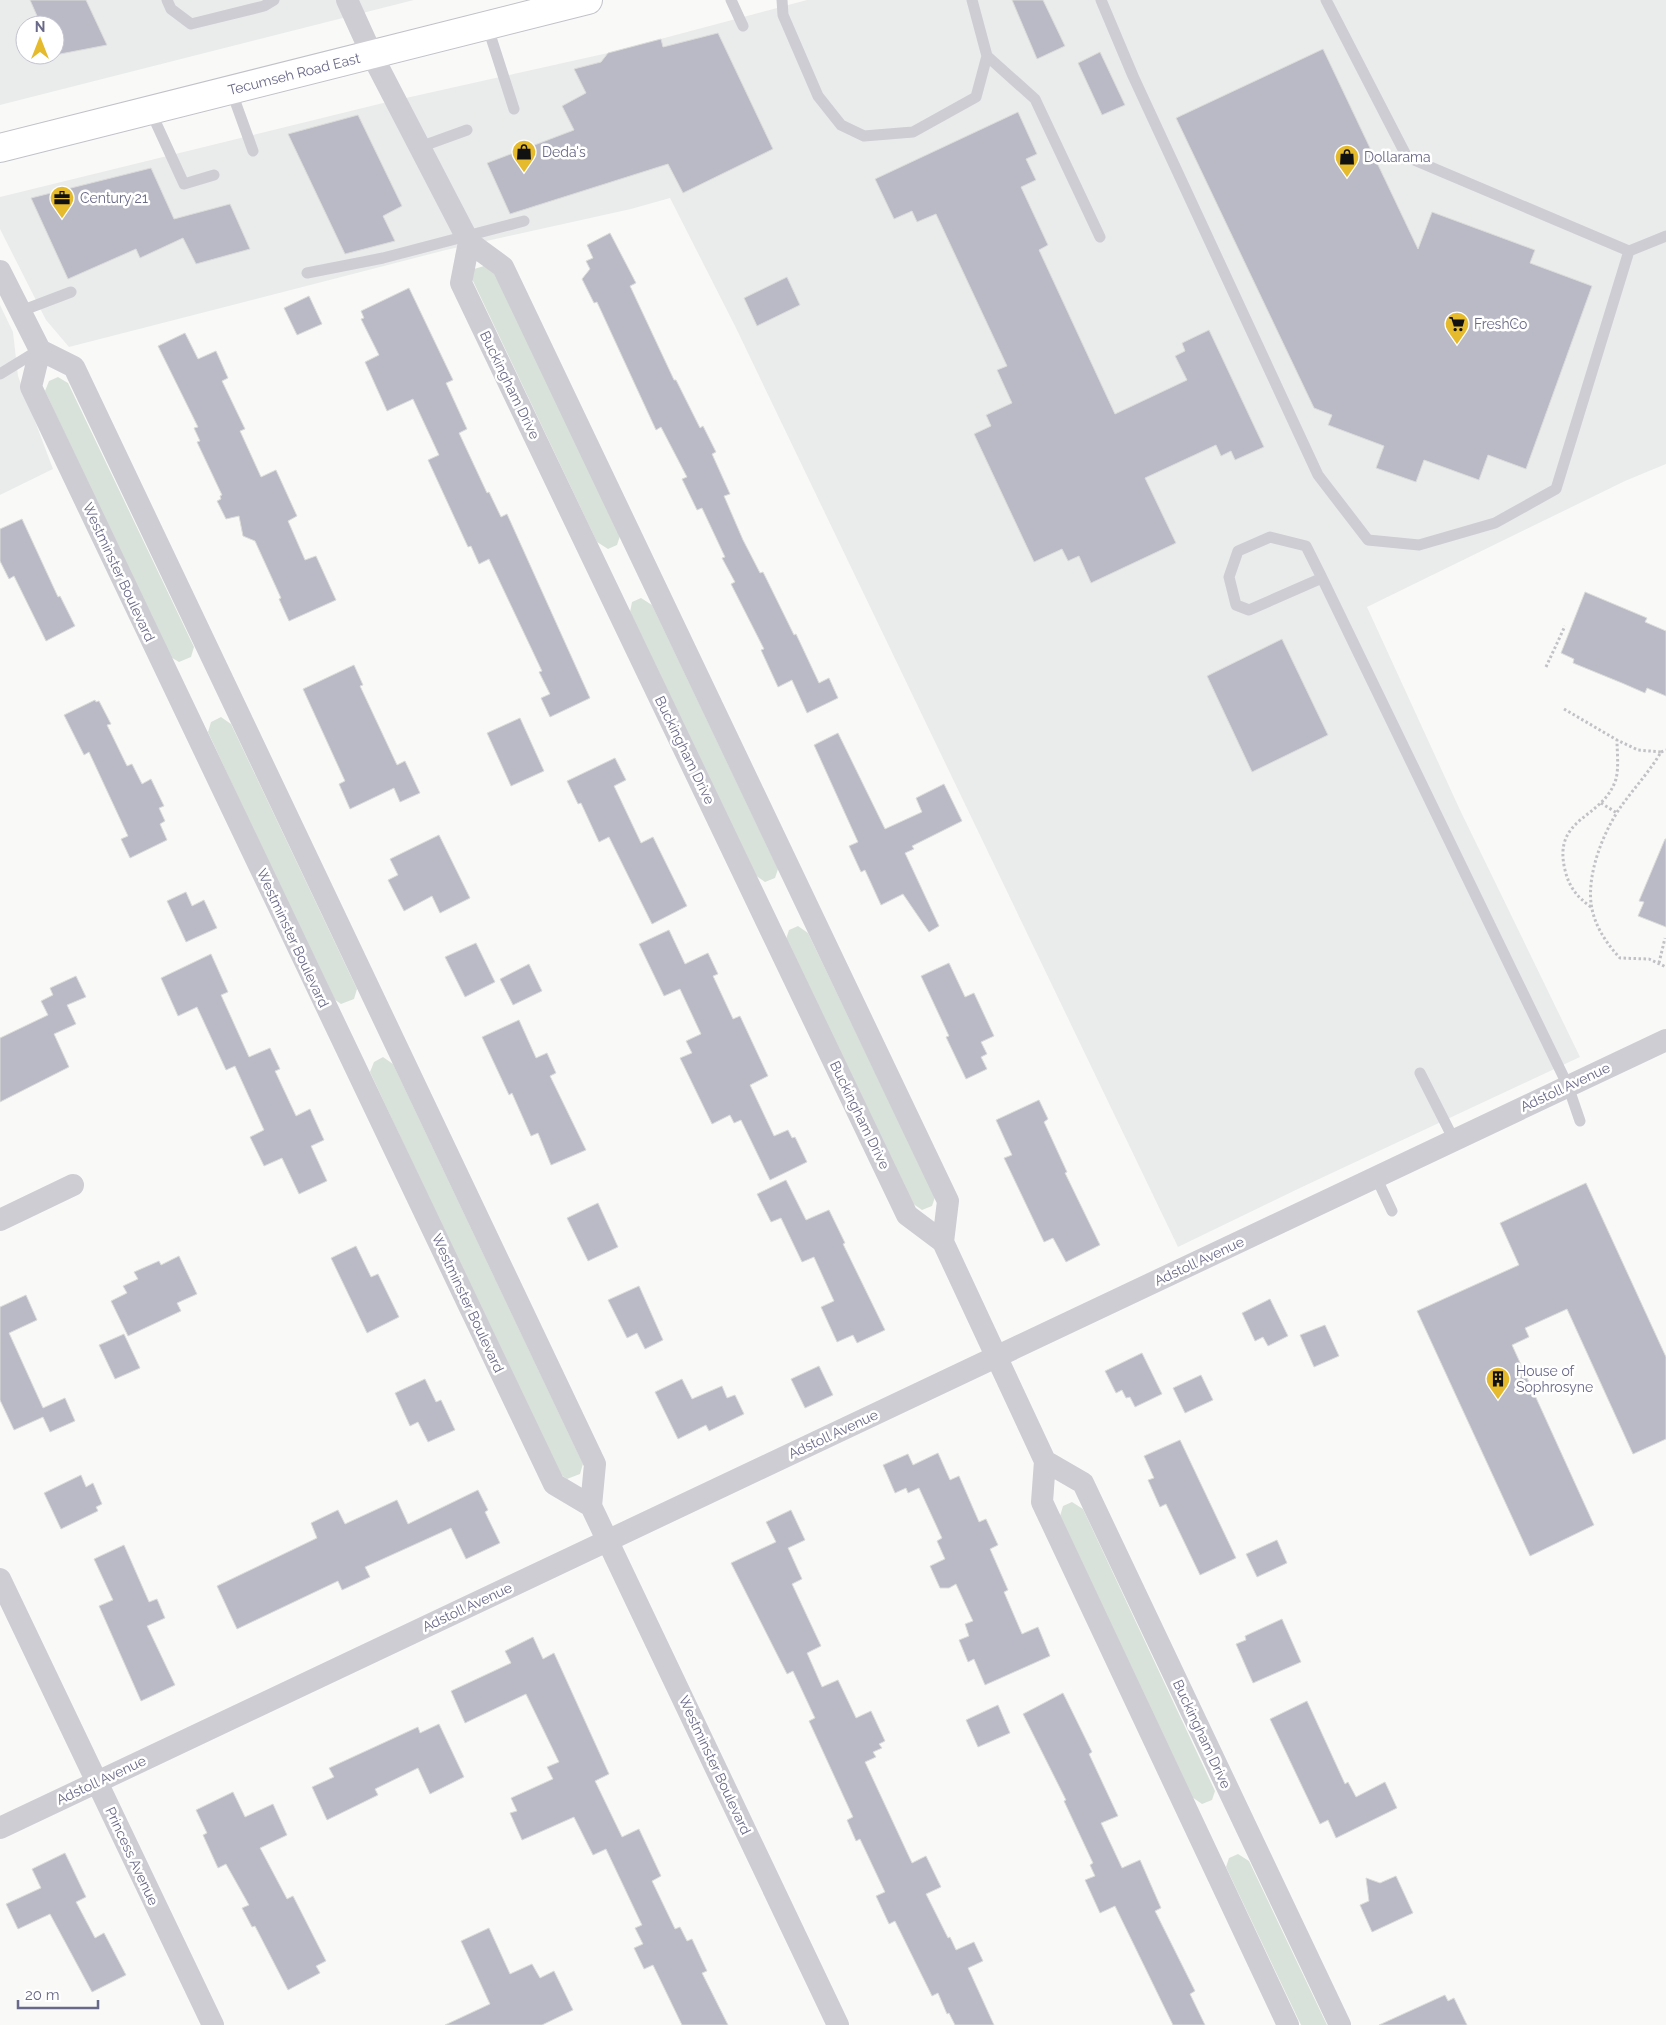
<svg xmlns="http://www.w3.org/2000/svg" width="1666" height="2025" viewBox="0 0 1666 2025" font-family="Raleway,sans-serif">
<style>
.built{fill:#eaebeb;fill-rule:evenodd}
.green{fill:#d9e2da}
.building{fill:#b9bac5;stroke:#dbdcda}
.lines{fill:none;stroke-linecap:round;stroke-linejoin:round}
.secondary-casing{stroke:#c1c1c9;stroke-width:30}
.path{stroke:#c2c2c6;stroke-width:3;stroke-dasharray:2.5 2.5;stroke-linecap:butt}
.lane{stroke:#cdcdd3;stroke-width:11}
.street{stroke:#cdcdd3;stroke-width:22}
.secondary{stroke:#fff;stroke-width:28}
.labels{text-anchor:middle;dominant-baseline:central;stroke-width:5;stroke-linejoin:round;paint-order:stroke}
.street-label{font-size:14px;fill:#696989;stroke:#fff}
.poi-label{font-size:14px;fill:#696989;stroke:#fff;text-anchor:start}
</style>
<rect width="100%" height="100%" fill="#f9faf8"/>
<!-- built -->
<path class="built" d="M0,0h414l-414,105zM25,25h30v30h-30z
M807,0h859v464l-41,17 -258,126 93,203 120,247 -278,130 -124,60 -443,-921 -65,-128 -39,11 -185,41 -377,97 -23,-27 -46,-91v-32l379,-93 229,-51z
M0,305l13,27 5,44 35,93 -53,26z"/>
<!-- green -->
<path class="green" d="M484,266l10,6 126,264 -3,9 -9,4 -11,-7 -125,-263 2,-10z
M58,377l10,6 126,264 -3,10 -12,5 -10,-6 -124,-265 4,-10z
M641,598l11,7 126,264 -3,9 -10,4 -10,-7 -125,-263 2,-10z
M221,717l10,7 126,265 -3,10 -13,5 -10,-7 -123,-265 3,-10z
M798,926l10,7 127,264 -3,9 -10,4 -10,-7 -126,-264 3,-9z
M383,1057l10,7 190,400 -3,10 -13,5 -10,-7 -187,-400 4,-10z
M1072,1502l11,7 132,282 -3,9 -10,4 -10,-7 -132,-281 3,-10z
M1238,1854l11,7 78,164h-26l-75,-158 3,-9z"/>
<!-- building -->
<path class="building" d="M30,0h56l21,45 -52,10v-30h-14z
M1012,0h31l22,46 -28,13z
M718,33l55,116 -90,44 -15,-29 -158,50 -23,-51 87,-33 -12,-24 24,-13 -12,-24 27,-7 7,-9 53,-14 2,8z
M1323,49l95,200 14,-37 103,38 -5,13 62,23 -66,183 -38,-14 -9,25 -55,-20 -8,22 -40,-14 8,-22 -56,-21 4,-10 -18,-7 -138,-290z
M1100,52l25,53 -23,10 -24,-52z
M1018,112l19,42 -11,5 10,21 -15,7 27,58 -9,5 76,164 72,-34 -12,-24 10,-5 -3,-8 27,-13 55,117 -29,13 -4,-9 -10,5 -5,-11 -71,33 31,65 -85,40 -12,-27 -11,5 -6,-12 -28,13 -60,-128 17,-8 -5,-11 26,-12 -15,-33 10,-4 -71,-152 -19,8 -5,-11 -18,8 -19,-40z
M358,115l44,91 -19,10 12,25 -50,13 -57,-120z
M151,168l23,51 56,-15 20,45 -54,15 -13,-26 -43,20 -4,-9 -68,30 -37,-81z
M610,233l26,50 -6,3 44,94h2l24,48 3,-2 13,26 -4,2 18,40 -6,2 19,44 17,33 3,-1 31,63 2,-1 23,49 10,-5 9,20 -31,15 -15,-33 -14,7 -17,-37 3,-1 -33,-65 4,-2 -13,-24 3,-1 -23,-49 -5,2 -15,-31 5,-2 -26,-50 -5,3 -59,-128 -3,1 -12,-24 8,-10 -4,-8 7,-3 -6,-13z
M787,277l13,28 -43,21 -13,-28z
M409,288l44,92 -7,3 21,46 -8,4 28,60 2,-1 12,25 6,-3 83,184 -40,19 -9,-19 9,-4 -11,-22 3,-1 -53,-112 -10,5 -8,-18 -3,1 -40,-87 11,-5 -26,-56 -26,12 -22,-49 14,-7 -18,-36 3,-1 -3,-7z
M309,296l13,28 -25,11 -13,-27z
M185,333l13,26 18,-8 12,27 -6,3 23,48 -5,2 21,46 15,-7 21,46 -9,5 17,39 11,-4 20,44 -47,21 -10,-22 2,-1 -26,-57 -12,-5 -4,-20 -13,3 -9,-18 4,-2 -1,-3 2,-1 -25,-53 3,-1 -6,-13 4,-1 -40,-81z
M22,519l36,78 2,-1 15,30 -29,15 -32,-65 -5,3 -9,-18v-32z
M1585,592l62,26 -2,4 21,9v65l-19,-8 -2,5 -23,-10 -49,-20 1,-4 -13,-6z
M1282,639l46,96 -76,37 -45,-96z
M354,665l9,20 -3,1 37,79 8,-4 15,32 -20,9 -6,-14 -44,21 -11,-25 6,-3 -42,-92z
M95,700l1,2 3,-1 12,23 -4,1 20,41 5,-2 10,20 9,-5 13,27 -5,2 6,13 -5,3 7,16 -37,18 -9,-19 7,-3 -39,-84 -5,3 -20,-40z
M520,718l24,53 -33,15 -24,-53z
M838,733l47,96 37,-17 -6,-14 28,-14 18,37 -50,25 2,3 -9,4 34,73 -10,6 -26,-38 -22,11 -16,-35 -4,2 -12,-26 9,-4 -44,-97z
M615,758l11,22 -12,6 27,57 12,-6 34,69 -35,18 -43,-87 -10,5 -18,-39 -3,1 -11,-23z
M439,835l31,63 -30,15 -8,-17 -28,15 -16,-31 10,-5 -8,-16z
M1665,839h1v88l-28,-11 6,-14 -5,-1z
M186,892l6,14 12,-6 13,28 -31,14 -19,-41z
M669,930l16,34 23,-11 10,21 -5,2 20,43 7,-3 28,60 -18,9 24,51 14,-6 4,8 3,-1 12,25 -37,18 -29,-60 -7,3 -4,-8 -18,9 -32,-66 12,-5 -6,-12 15,-7 -21,-45 -16,7 -25,-52z
M476,943l19,39 -30,15 -20,-40z
M211,954l17,38 -7,3 28,62 21,-9 10,21 -5,2 21,45 14,-7 14,31 -13,6 16,35 -28,13 -17,-36 -18,8 -14,-29 14,-7 -29,-64 -9,4 -29,-63 -19,9 -17,-38z
M949,963l16,34 9,-4 20,43 -13,6 6,12 -6,3 6,12 -21,10 -20,-42 3,-1 -28,-60z
M529,964l13,27 -29,14 -13,-26z
M76,976l10,21 -19,8 9,19 -22,10 15,33 -69,35v-64l48,-23 -7,-14 12,-6 -3,-7z
M519,1020l17,38 11,-5 9,20 -6,3 36,74 -35,15 -13,-32 -7,3 -19,-43 -3,2 -27,-58z
M1039,1100l9,19 -4,3 23,50 -2,1 35,72 -34,17 -13,-24 -9,4 -40,-84 8,-3 -16,-35z
M786,1180l20,40 23,-10 16,33 -2,1 42,86 -28,13 -4,-8 -16,7 -16,-35 13,-6 -20,-44 -12,5 -21,-44 -10,4 -14,-28z
M1586,1183l80,174v82l-33,15 -66,-145 -42,19 4,9 -17,8 82,180 -64,31 -113,-245 102,-46 -19,-42z
M598,1203l20,44 -30,14 -21,-43z
M356,1246l15,31 7,-3 21,43 -32,16 -36,-75z
M179,1256l18,38 -20,9 4,8 -53,25 -17,-35 16,-8 -4,-7 15,-7 -4,-7 25,-11 2,4z
M639,1286l24,54 -18,9 -8,-16 -10,5 -19,-38z
M26,1295l11,25 -28,13 34,75 22,-10 10,23 -25,11 -7,-15 -29,13 -14,-30v-93z
M1270,1299l18,37 -20,10 -5,-9 -8,4 -13,-28z
M1325,1325l14,31 -25,11 -14,-32z
M124,1334l16,34 -25,11 -16,-34z
M1142,1353l20,41 -27,13 -5,-10 -4,1 -4,-8 -6,3 -11,-22z
M819,1366l14,29 -28,13 -14,-29z
M1201,1375l12,25 -28,13 -12,-25z
M425,1379l11,23 5,-2 14,30 -27,12 -10,-20 -8,4 -15,-33z
M682,1379l10,20 30,-13 5,12 8,-3 9,19 -35,17 -3,-6 -28,14 -23,-47z
M1180,1440l56,118 -36,17 -34,-71 -6,3 -12,-27 6,-2 -10,-22z
M938,1453l12,27 9,-4 20,46 7,-3 12,26 -8,4 18,41 -4,2 18,42 16,-7 12,29 -65,29 -11,-26 -6,3 -9,-22 10,-4 -4,-12 8,-3 -17,-37 -7,4h-9l-10,-22 15,-7 -8,-18 5,-3 -23,-50 -11,5 -2,-5 -11,5 -12,-28 25,-11 5,11z
M81,1475l5,12 7,-4 9,21 -6,3 2,4 -37,18 -17,-36z
M478,1490l10,20 -3,2 15,31 -34,16 -15,-31 -86,39 5,10 -28,13 -4,-9 -101,48 -20,-43 100,-48 -6,-15 27,-13 7,14 52,-24 11,24z
M791,1510l14,30 -17,8 14,31 -10,5 29,62 -14,7 15,34 16,-7 18,38 15,-7 14,30 -6,3 3,4 -9,4 3,5 -11,5 47,101 14,-7 15,31 -15,7 22,44 2,-1 6,13 18,-8 9,19 -15,7 26,57h-39l-6,-12 -2,1 -9,-21 -6,3 -37,-75 -6,3 -13,-28 9,-4 -25,-53 -4,2 -9,-21 6,-3 -44,-96 6,-3 -22,-47 -6,3 -56,-111 45,-21 -10,-20z
M1277,1540l10,23 -30,14 -11,-23z
M124,1545l25,57 8,-3 8,19 -18,8 28,59 -34,16 -42,-95 14,-6 -19,-41z
M1282,1619l19,43 -48,21 -17,-39 10,-4 -1,-4z
M533,1637l10,22 11,-6 55,121 -14,7 27,56 17,-8 22,47 -9,5 23,48 5,-2 7,14 5,-2 15,32 -5,2 26,52h-46l-29,-60 -9,4 -10,-21 9,-4 -8,-16 7,-3 -36,-76 -13,6 -19,-38 -52,23 -12,-27 7,-2 -6,-13 42,-19 -6,-12 12,-5 -33,-68 -61,29 -14,-32 60,-28 -6,-12z
M1063,1693l29,59 -3,2 29,62 -17,7 21,45 18,-8 21,48 -6,3 40,80 -5,3 15,31h-32l-58,-119 -15,7 -15,-33 10,-4 -5,-11 3,-2 -29,-62 2,-1 -43,-86z
M1307,1701l38,83 3,-2 8,15 29,-15 12,26 -61,30 -8,-18 -8,4 -50,-105z
M998,1705l12,28 -32,14 -12,-27z
M439,1724l25,53 -34,17 -12,-26 -43,21 3,6 -51,25 -15,-33 22,-10 -5,-9 89,-41 2,6z
M233,1792l12,25 28,-13 14,31 -27,13 27,51 6,-3 33,65 -10,5 4,7 -32,17 -33,-64 -3,1 -10,-19 7,-3 -23,-41 -8,4 -15,-33 4,-2 -11,-23z
M65,1853l21,44 -10,5 19,36 9,-5 22,42 -34,17 -42,-78 -32,15 -12,-25 35,-16 -9,-19z
M1396,1876l17,37 -41,19 -12,-27 9,-4 -3,-23 14,5z
M489,1928l21,46 22,-10 8,14 14,-7 19,39 -31,15h-97l45,-21 -29,-63z
M1445,1995l3,6 6,-3 13,27h-88z"/>
<g class="lines">
<defs>
<path id="secondary" d="M0,148l588,-148"/>
</defs>
<!-- secondary casing -->
<use href="#secondary" class="secondary-casing"/>
<!-- path -->
<path class="path" d="M1546,667l19,-41
M1564,709l53,31 21,10 23,2c-11,19 -26,35 -39,53 -18,25 -37,71 -30,104 4,19 15,35 28,49l29,1 17,8
M1661,752l5,-2
M1601,803l16,10
M1591,907c-14,-10 -22,-20 -26,-37 -13,-54 38,-50 51,-91 3,-12 1,-27 1,-39
M1659,963l6,-25"/>
<!-- lane -->
<path class="lane" d="M167,0l4,9 20,15 73,-18 10,-6
M731,0l12,26
M782,0l1,15 35,81 23,29 23,11 49,-4 63,-35 11,-41 -15,-56
M1101,0l32,76 185,399 50,65 51,5 76,-22 61,-34 73,-238 37,-15
M1326,0l81,157 222,94
M487,25l27,84
M987,56l48,43 65,138
M231,90l22,61
M150,110l34,74 30,-9
M420,147l47,-17
M307,273l76,-15 141,-37
M21,311l50,-19
M0,374l39,-24
M1322,578l-73,32 -13,-5 -7,-28 9,-26 32,-14 36,9 16,32 246,508 12,35
M1420,1073l34,67
M1376,1177l16,34"/>
<!-- street -->
<path class="street" d="M347,0l25,55 97,187 34,25 445,934 -5,41
M469,242l-8,41 446,932 36,27 102,219 -3,41 246,523
M0,271l40,79 34,17 521,1097 -4,42 247,519
M40,350l-9,37 523,1097 37,22
M0,1220l73,-35
M1045,1461l38,22 257,542
M0,1579l213,446
M0,1828l1666,-788"/>
<!-- secondary -->
<use href="#secondary" class="secondary"/>
</g>
<!-- icons -->
<defs>
<symbol id="shop-pin" viewBox="-11 -11 22 30"><path d="M0 17L-7.5 6A9.5 9.5 0 1 1 7.5 6Z" fill="#e5ba2c" stroke="#fff"/><path d="M-5-2.5h2.3a2.7 3.5 0 0 1 5.4 0H5L5.5 6h-11ZM-1.5-2.5h3a1.5 2.3 0 0 0-3 0Z" fill="#111"/></symbol>
<symbol id="office-pin" viewBox="-11 -11 22 30"><path d="M0 17L-7.5 6A9.5 9.5 0 1 1 7.5 6Z" fill="#e5ba2c" stroke="#fff"/><path d="M-6-3h4V-5.5h4V-3h4V5H-6ZM-1-4.5V-3h2v-1.5ZM-6 0V1H6V0Z" fill="#111"/></symbol>
<symbol id="supermarket-pin" viewBox="-11 -11 22 30"><path d="M0 17L-7.5 6A9.5 9.5 0 1 1 7.5 6Z" fill="#e5ba2c" stroke="#fff"/><path d="M-6-5.5h2.5l.6 2H6L4.5 2H-2.5L-4.4-4H-6ZM-1.5 3.2a1.3 1.3 0 1 0 .1 0ZM3 3.2a1.3 1.3 0 1 0 .1 0Z" fill="#111"/></symbol>
<symbol id="building-pin" viewBox="-11 -11 22 30"><path d="M0 17L-7.5 6A9.5 9.5 0 1 1 7.5 6Z" fill="#e5ba2c" stroke="#fff"/><path d="M-4-6H4V6H1V3H-1V6H-4ZM-2.5-4.3h1.7v1.8h-1.7ZM.8-4.3h1.7v1.8H.8ZM-2.5-1h1.7V.8h-1.7ZM.8-1h1.7V.8H.8Z" fill="#111"/></symbol>
</defs>
<g fill-rule="evenodd">
<use href="#shop-pin" x="510" y="138" width="28" height="38"/>
<use href="#shop-pin" x="1333" y="143" width="28" height="38"/>
<use href="#office-pin" x="48" y="184" width="28" height="38"/>
<use href="#supermarket-pin" x="1443" y="310" width="28" height="38"/>
<use href="#building-pin" x="1484" y="1365" width="28" height="38"/>
</g>
<g class="labels">
<!-- street labels -->
<g class="street-label">
<text transform="translate(294 74) rotate(-14)">Tecumseh Road East</text>
<text transform="translate(510 385) rotate(64)">Buckingham Drive</text>
<text transform="translate(119 572) rotate(65)">Westminster Boulevard</text>
<text transform="translate(685 750) rotate(64)">Buckingham Drive</text>
<text transform="translate(293 938) rotate(65)">Westminster Boulevard</text>
<text transform="translate(1565 1087) rotate(-25)">Adstoll Avenue</text>
<text transform="translate(860 1115) rotate(64)">Buckingham Drive</text>
<text transform="translate(1199 1261) rotate(-25)">Adstoll Avenue</text>
<text transform="translate(468 1303) rotate(65)">Westminster Boulevard</text>
<text transform="translate(833 1434) rotate(-25)">Adstoll Avenue</text>
<text transform="translate(467 1607) rotate(-25)">Adstoll Avenue</text>
<text transform="translate(1202 1734) rotate(65)">Buckingham Drive</text>
<text transform="translate(715 1765) rotate(65)">Westminster Boulevard</text>
<text transform="translate(101 1780) rotate(-25)">Adstoll Avenue</text>
<text transform="translate(132 1856) rotate(65)">Princess Avenue</text>
</g>
<!-- poi labels -->
<g class="poi-label">
<text x="542" y="152">Deda's</text>
<text x="1364" y="157">Dollarama</text>
<text x="80" y="198">Century 21</text>
<text x="1474" y="324">FreshCo</text>
<text x="1516" y="1371">House of<tspan x="1516" dy="16">Sophrosyne</tspan></text>
</g>
</g>
<!-- north arrow -->
<g transform="translate(40 40)"><circle r="24" fill="#ffffff" stroke="#c3c3d0"/>
<path d="M0-4L9 19L0 12L-9 19Z" fill="#e5ba2c"/>
<text y="-8" font-size="14" font-weight="bold" text-anchor="middle" fill="#696989">N</text>
</g>
<!-- scale -->
<path d="M18 2000v8h80v-8" fill="none" stroke="#696989" stroke-width="2.5"/>
<text x="25" y="2000" font-size="15" fill="#696989" stroke="#ffffff" stroke-width="4" paint-order="stroke">20 m</text>
</svg>
